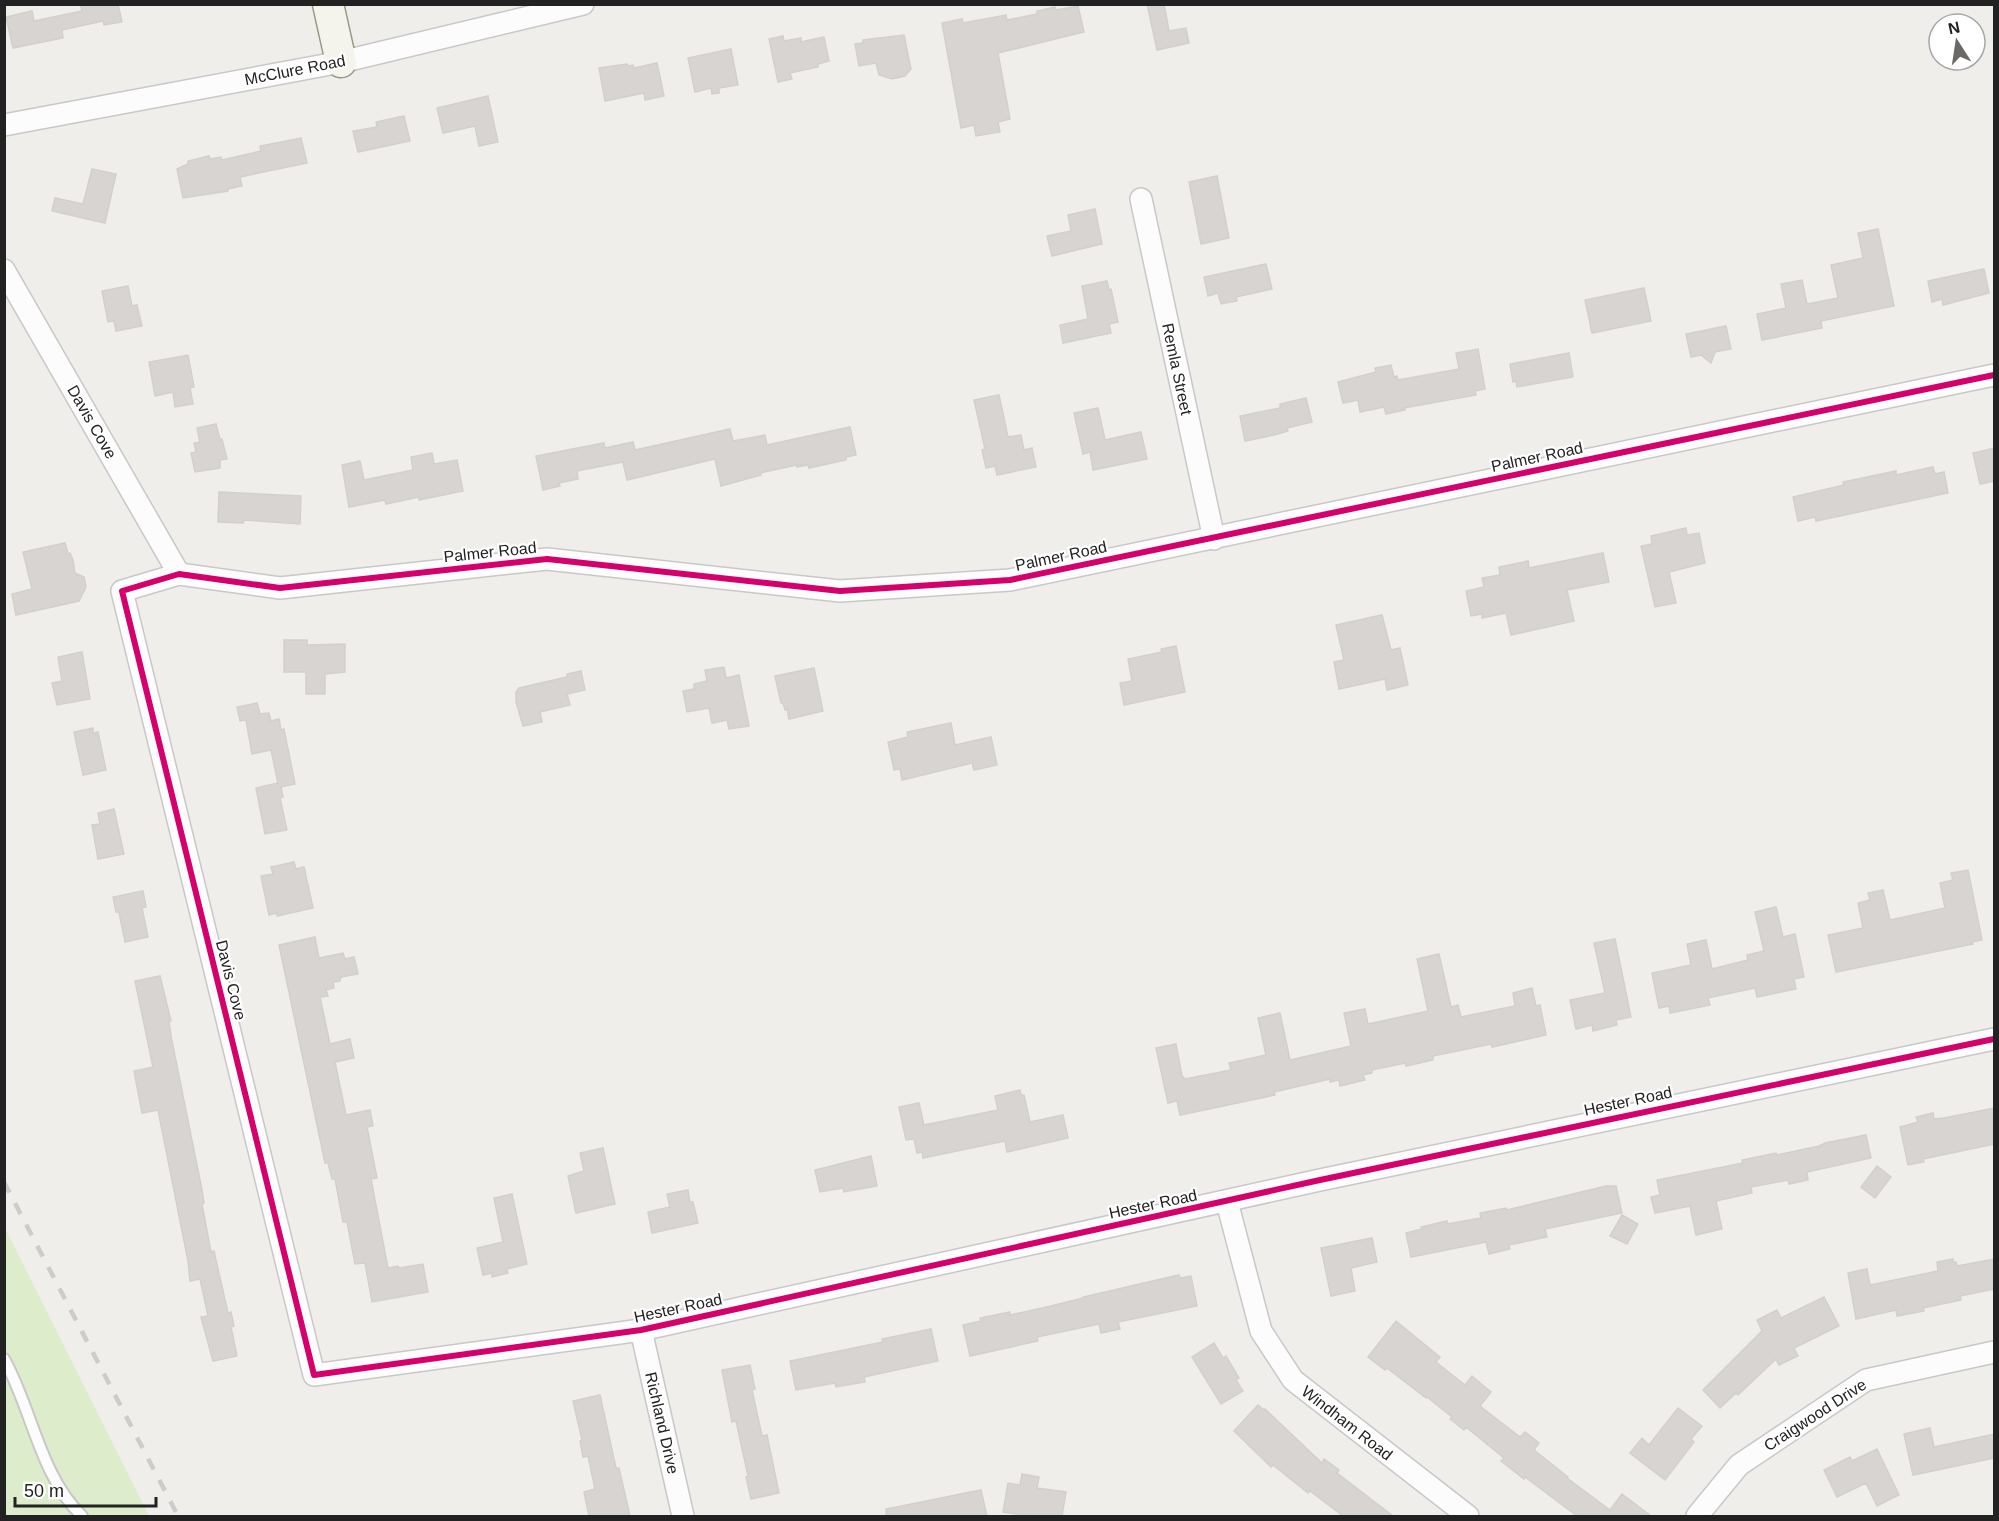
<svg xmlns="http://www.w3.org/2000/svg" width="1999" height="1521" viewBox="0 0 1999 1521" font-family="Arial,sans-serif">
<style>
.grass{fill:#ddeccb}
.building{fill:#d7d4d2;stroke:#d3d0cc;stroke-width:1.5}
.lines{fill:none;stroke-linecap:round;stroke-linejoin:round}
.lane-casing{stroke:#c9c8c7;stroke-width:14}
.street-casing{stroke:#c9c8c7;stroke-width:24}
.secondary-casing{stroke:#999a82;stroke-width:33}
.lane{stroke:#fdfcfc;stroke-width:10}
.street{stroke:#fdfcfc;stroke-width:21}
.secondary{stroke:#f4f4ed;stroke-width:30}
.rail{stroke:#ccc;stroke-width:4.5;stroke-dasharray:12 12;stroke-linecap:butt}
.cycleway-casing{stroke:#fff;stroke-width:10}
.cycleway{stroke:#d6006c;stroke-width:6}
.labels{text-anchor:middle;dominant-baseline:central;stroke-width:4.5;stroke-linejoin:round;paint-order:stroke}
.street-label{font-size:16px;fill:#222;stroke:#fff}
</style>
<rect width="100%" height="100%" fill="#f0eeeb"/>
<!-- grass -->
<path class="grass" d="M5,1228l144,288h-144z"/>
<!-- building -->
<path class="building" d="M80,4h38l4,18 -18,3 -1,-4 -41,9 1,8 -50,10 -7,-31 26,-6 2,10 48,-10z
M1147,4h17l5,27 17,-3 3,15 -32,7z
M1078,6l6,26 -86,21 12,66 -12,3 2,10 -24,4 -2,-11 -13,3 -19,-105 20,-4 1,4 43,-8 1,5 30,-6v-3l18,-4 1,3z
M904,35l7,34 -6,7 -13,3 -13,-4 -3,-12 -17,3 -4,-22 8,-1v-3z
M783,36l1,5 17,-3v4l23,-5 5,24 -11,3v3l-28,6 2,6 -14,3 -9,-43z
M731,49l7,36 -19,3v5l-7,1 -1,-6 -16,4 -7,-34z
M657,63l7,33 -19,4 -1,-7 -39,8 -6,-33 28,-4 1,2 5,-1 1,3z
M488,96l10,46 -19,4 -4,-20 -32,7 -6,-25z
M404,116l6,25 -52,11 -5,-21 24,-4 -1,-5z
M301,138l6,25 -67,14 2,9 -14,3v2l-45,7 -6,-29 11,-5v-3l21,-5 1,3 11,-2 1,3 39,-9 -1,-5z
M92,169l24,5 -11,49 -53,-12 3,-13 28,6z
M1217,176l12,62 -28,6 -12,-62z
M1095,209l7,35 -50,12 -5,-20 24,-5 -3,-16z
M1878,229l16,77 -73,15 1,7 -60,12 -5,-26 29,-6 -5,-24 21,-4 5,24 31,-6 -7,-33 32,-7 -5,-25z
M1266,264l6,25 -36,8 1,4 -16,3 -3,-11 -10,3 -4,-19z
M1984,269l5,24 -46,12 -1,-6 -10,3 -4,-21z
M1107,281l2,9 2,-1 7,33 -9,2 2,9 -48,10 -3,-18 28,-6 -6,-33z
M128,286l4,20 5,-1 5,21 -26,5 -2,-10 -6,1 -6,-31z
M1644,288l7,33 -59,12 -7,-33z
M1726,326l5,23 -16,3 -4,11 -10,-8 -10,2 -5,-23z
M1478,349l7,40 -10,2 1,4 -72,13 1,2 -19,4 -2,-7 -24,5 -2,-12 -15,3 -5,-21 38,-10 -1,-4 16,-3 3,12 3,-1 1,4 61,-11 -3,-16z
M1569,353l4,24 -56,10 -1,-6 -3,1 -3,-18z
M188,355l6,32 -4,1 3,16 -18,3 -2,-15 -18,4 -6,-34z
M999,395l9,42 13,-2 3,15 8,-2 4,19 -39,8 -2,-9 -9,2 -4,-18 3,-1 -11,-49z
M1306,398l6,24 -25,6 1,3 -14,4 -29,6 -5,-25 40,-8v-4z
M1098,408l7,32 36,-8 6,27 -54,11 -3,-18 -7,2 -9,-41z
M216,424l4,16 2,-1 5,20 -7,1v8l-25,4 -4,-19 5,-1 -2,-9 6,-1 -3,-14z
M850,427l6,28 -10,2v3l-37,8 -1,-3 -11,2v-2l-37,8 1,2 -40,11 -6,-27 -88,21 -4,-18 -46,9 1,8 -19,4 1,3 -17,4 -7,-34 68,-13 1,5 28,-6 2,8 95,-21 3,12 32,-6 2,10z
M1995,448v33l-15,3 -7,-31z
M432,453l2,11 23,-4 6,31 -44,9v-3l-33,7 -1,-4 -36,7 -7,-42 18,-4 4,19 49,-10 -2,-13z
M1933,467l2,7 9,-2 4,21 -132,28 -1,-4 -17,4 -5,-24 51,-12 -1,-3 53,-11v4z
M219,492l82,4 -1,28 -56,-4 -1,3 -25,-1z
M1686,528l1,7 12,-2 6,30 -36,9 7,31 -21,4 -14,-61 11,-2 -1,-8z
M65,543l3,11 2,-1 3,7 2,13 9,4 2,10 -7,14 -63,14 -4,-21 20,-5 -9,-37z
M1603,553l6,29 -42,8 7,31 -63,14 -5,-22 -24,5v-4l-11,2 -5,-25 18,-4 -2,-9 18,-3 -1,-8 29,-6 1,7z
M1382,615l9,35 9,-2 8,37 -21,5 -2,-11 -46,10 -5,-27 10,-2 -8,-35z
M284,640h23v5l38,-1v28l-20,2v20h-19v-22h-22z
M1176,646l9,46 -61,13 -4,-22 12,-2 -4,-22 34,-7 -1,-3z
M82,652l8,47 -33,6 -5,-22 10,-2 -4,-24z
M724,667l2,11 13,-3 10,51 -20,3 -2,-9 -15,3 -3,-15 -22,4 -4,-21 11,-2v-5l13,-3 -2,-11z
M814,668l9,43 -34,8 -2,-10 -2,1 -2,-7h-2l-6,-27z
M581,671l4,19 -18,4 3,11 -30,7 2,10 -19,4 -7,-24v-10l3,-4 48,-11v-3z
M257,703l3,11 9,-1 2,8 8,-2 2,11 3,-1 11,55 -14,3 2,10 -3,1 7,32 -22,4 -9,-46 22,-5 -7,-33 -19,4 -6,-34 -6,1 -3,-14z
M951,723l4,22 36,-8 6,28 -23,5 -2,-7 -70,17 -2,-11 -6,1 -6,-28 20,-5 -1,-5z
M93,728v5l5,-1 8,38 -23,5 -9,-43z
M114,809l10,45 -26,5 -6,-34 8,-1 -2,-11z
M294,862l2,7 8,-2 9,41 -36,8v-3l-8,2 -8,-39 12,-2 -2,-7z
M1968,870l14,70 -10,2 1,2 -137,28 -8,-37 35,-7 -5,-25 12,-3 -2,-7 15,-3 7,30 55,-12 -5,-25 13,-3 -2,-7z
M143,891l3,16 -4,1 6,29 -23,5 -6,-30h-3l-3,-15z
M1776,907l7,30 12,-3 9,43 -10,2 2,10 -39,8 -2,-9 -47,10 2,7 -40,8 -1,-7 -10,2 -7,-35 39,-8 -4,-21 19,-4 6,29 36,-9 -1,-5 17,-4 -9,-39z
M315,937l4,21 24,-5 2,6 9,-2 4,17 -17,3 -1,4 -7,1 1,6 -8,2 2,6 -8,1 10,47 20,-5 4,19 -19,4 11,53 24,-5 3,16 -6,1 10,51 -6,1 17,89 10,-2 1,2 24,-4 5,28 -56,10 -7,-39 -10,1 -8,-42h-4l-8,-43h-3l-4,-16h-3l-46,-218z
M1615,939l16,78 -15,3 1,5 -24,6 -1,-6 -16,4 -6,-29 35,-7 -11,-50z
M1439,954l12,53 7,-2 3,12 54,-11 -2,-13 19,-5 4,18 4,-1 6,30 -54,12 -1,-3 -58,12v4l-27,6 -1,-3 -33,7v3l-9,2 2,5 -25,6 -1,-6 -9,2v-3l-56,13 1,3 -95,20 -3,-14 -9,2 -12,-55 20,-4 6,32 3,3 46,-9 -2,-7 37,-8 -8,-37 22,-5 10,47 61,-14 -7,-33 21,-4 3,15 60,-13 -11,-52z
M160,976l11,45h-2l2,15 31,154 2,13 -2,1 9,48 3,-1 14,62 3,-1 3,14 -3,1 6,29 -24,5 -12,-44 7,-1 -8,-37 -10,2 -2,-20 -30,-151 -16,3 -8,-42 19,-4 -18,-86z
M1020,1090l1,5h3l6,27 33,-7 5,23 -61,14 -2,-11 -82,17 -1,-6 -5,1 -3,-14 -8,1 -7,-33 20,-4 5,22 74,-15 -3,-14z
M1995,1108v36l-72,15 1,3 -16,3 -8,-38 18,-5 -2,-5 17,-4 1,6 10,-1z
M1866,1135l5,23 -64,14 1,8 -19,4 -1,-4 -37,7 1,6 -36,8 6,28 -26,6 -6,-29 -35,7 -4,-16 9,-2 -3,-15 86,-17 -1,-3 34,-7 1,2 42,-9 6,-3z
M603,1148l12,56 -39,9 -8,-37 16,-5 -4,-18z
M871,1156l6,30 -33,6 -1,-4 -23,4 -5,-22z
M1877,1166l14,11 -16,21 -14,-11z
M1606,1186h10l6,27 -77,16 2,8 -38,8 1,4 -21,5 -3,-12 -75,15 -5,-24 16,-4 -1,-2 26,-6v3l34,-6 -1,-5 26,-5 1,2z
M688,1190l2,12h3l5,21 -46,10 -4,-21 22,-5 -3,-13z
M512,1194l15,70 -20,5 1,4 -16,4v-4l-9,2 -6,-27 26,-6 -9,-44z
M1622,1215l16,9 -11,20 -17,-8z
M1372,1238l5,24 -26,6 4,23 -24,5 -10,-48z
M1953,1259v3h3l1,4 38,-7v30l-35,7 1,4 -38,8 1,3 -27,5 -1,-6 -40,9 -8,-46 19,-4 3,16 68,-14 -1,-9z
M1179,1275l1,3 11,-2 6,30 -79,16 2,7 -19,4 -2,-9 -62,13 1,4 -68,15 -7,-31 18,-4 -1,-3 30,-6v3l41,-9 32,-8v-1z
M1824,1297l15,29 -45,22 4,8 -19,9 -3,-6 -38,36 -2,-2 -16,15 -17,-18 59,-59 -5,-11 20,-10 4,8z
M1396,1321l44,36 -4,5 29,23 7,-9 19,16 -11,14 40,31 5,-5 14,11 -5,7 34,27 -1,1 43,32 12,-16 29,22h-74l-52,-39 -1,2 -23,-18 3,-3 -38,-31 -2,3 -14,-11 2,-2 -25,-20 -1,1 -39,-30 -2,2 -17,-13z
M931,1329l7,32 -74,16 1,5 -29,5 -1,-4 -39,7 -6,-29 93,-19 -1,-3z
M1214,1343l9,15 3,-2 13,22 -3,2 7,11 -22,13 -29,-47z
M750,1365l5,24 -3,1 10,46 5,-1 12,58 -28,6 -5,-22 2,-1 -12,-55 -4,1 -10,-52z
M600,1395l16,73h3l11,48h-41l-5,-24 11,-3 -7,-33 -5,1 -3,-16 2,-1 -9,-39z
M1258,1405l6,5 1,-1 57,54 2,-4 15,11 -2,3 56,43h-50l-33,-25 -2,2 -35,-28 -2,2 -37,-36z
M1678,1408l24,18 -11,13 3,3 -29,38 -35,-27 12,-15 7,7z
M1930,1428l4,19 61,-13v24l-82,17 -9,-41z
M1877,1449l22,46 -22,11 -11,-23 -29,14 -13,-27 26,-13 2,4z
M1022,1474l17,3 -2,11 29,4 -4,24h-32l-27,-4 5,-29 12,2z
M981,1490l6,26h-101v-7z"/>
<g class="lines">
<defs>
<path id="lane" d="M4,1359c28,50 36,117 78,157"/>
<path id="street" d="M4,125l337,-63 242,-58
M1141,199l73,340
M4,270l175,304
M1994,375l-984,205 -170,11 -293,-32 -267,29 -101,-14 -57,17 192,784 327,-45 679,-150 674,-141
M1227,1202l34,129 32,49 175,136
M641,1330l42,186
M1697,1516l42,-51 127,-85 128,-28"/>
<path id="secondary" d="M328,4l13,58"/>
</defs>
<!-- lane casing -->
<use href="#lane" class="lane-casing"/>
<!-- street casing -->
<use href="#street" class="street-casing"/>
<!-- secondary casing -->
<use href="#secondary" class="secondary-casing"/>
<!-- lane -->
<use href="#lane" class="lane"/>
<!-- street -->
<use href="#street" class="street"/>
<!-- secondary -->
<use href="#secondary" class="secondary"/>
<!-- rail -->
<path class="rail" d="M4,1182l174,334"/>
<defs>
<path id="cycleway" d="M1994,375l-984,205 -170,11 -293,-32 -267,29 -101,-14 -57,17 192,784 327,-45 679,-150 674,-141"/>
</defs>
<!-- cycleway casing -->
<use href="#cycleway" class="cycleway-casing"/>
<!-- cycleway -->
<use href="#cycleway" class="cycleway"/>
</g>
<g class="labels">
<!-- street labels -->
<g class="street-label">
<text transform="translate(295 70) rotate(-11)">McClure Road</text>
<text transform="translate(1177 369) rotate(78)">Remla Street</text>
<text transform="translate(92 422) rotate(60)">Davis Cove</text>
<text transform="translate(1537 457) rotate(-12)">Palmer Road</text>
<text transform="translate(490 552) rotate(-6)">Palmer Road</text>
<text transform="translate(1061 556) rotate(-12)">Palmer Road</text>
<text transform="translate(231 980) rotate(76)">Davis Cove</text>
<text transform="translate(1628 1101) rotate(-12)">Hester Road</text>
<text transform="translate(1153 1204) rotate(-12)">Hester Road</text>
<text transform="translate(678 1308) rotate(-12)">Hester Road</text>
<text transform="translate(1815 1415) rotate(-33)">Craigwood Drive</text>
<text transform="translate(662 1423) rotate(77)">Richland Drive</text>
<text transform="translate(1347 1423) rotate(38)">Windham Road</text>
</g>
</g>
<!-- border -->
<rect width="1999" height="1521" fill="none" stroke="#222222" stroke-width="12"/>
<!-- north arrow -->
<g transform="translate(1957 42) rotate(348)"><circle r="28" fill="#ffffff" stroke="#a7a7a7" stroke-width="1.5"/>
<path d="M0-4.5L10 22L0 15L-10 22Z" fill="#6a6968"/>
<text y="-9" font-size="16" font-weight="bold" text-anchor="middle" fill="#222222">N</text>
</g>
<!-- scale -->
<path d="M15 1497v9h141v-9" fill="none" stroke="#222222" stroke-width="3"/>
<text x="24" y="1497" font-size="18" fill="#222222" stroke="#ffffff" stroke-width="4.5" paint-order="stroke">50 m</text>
</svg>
